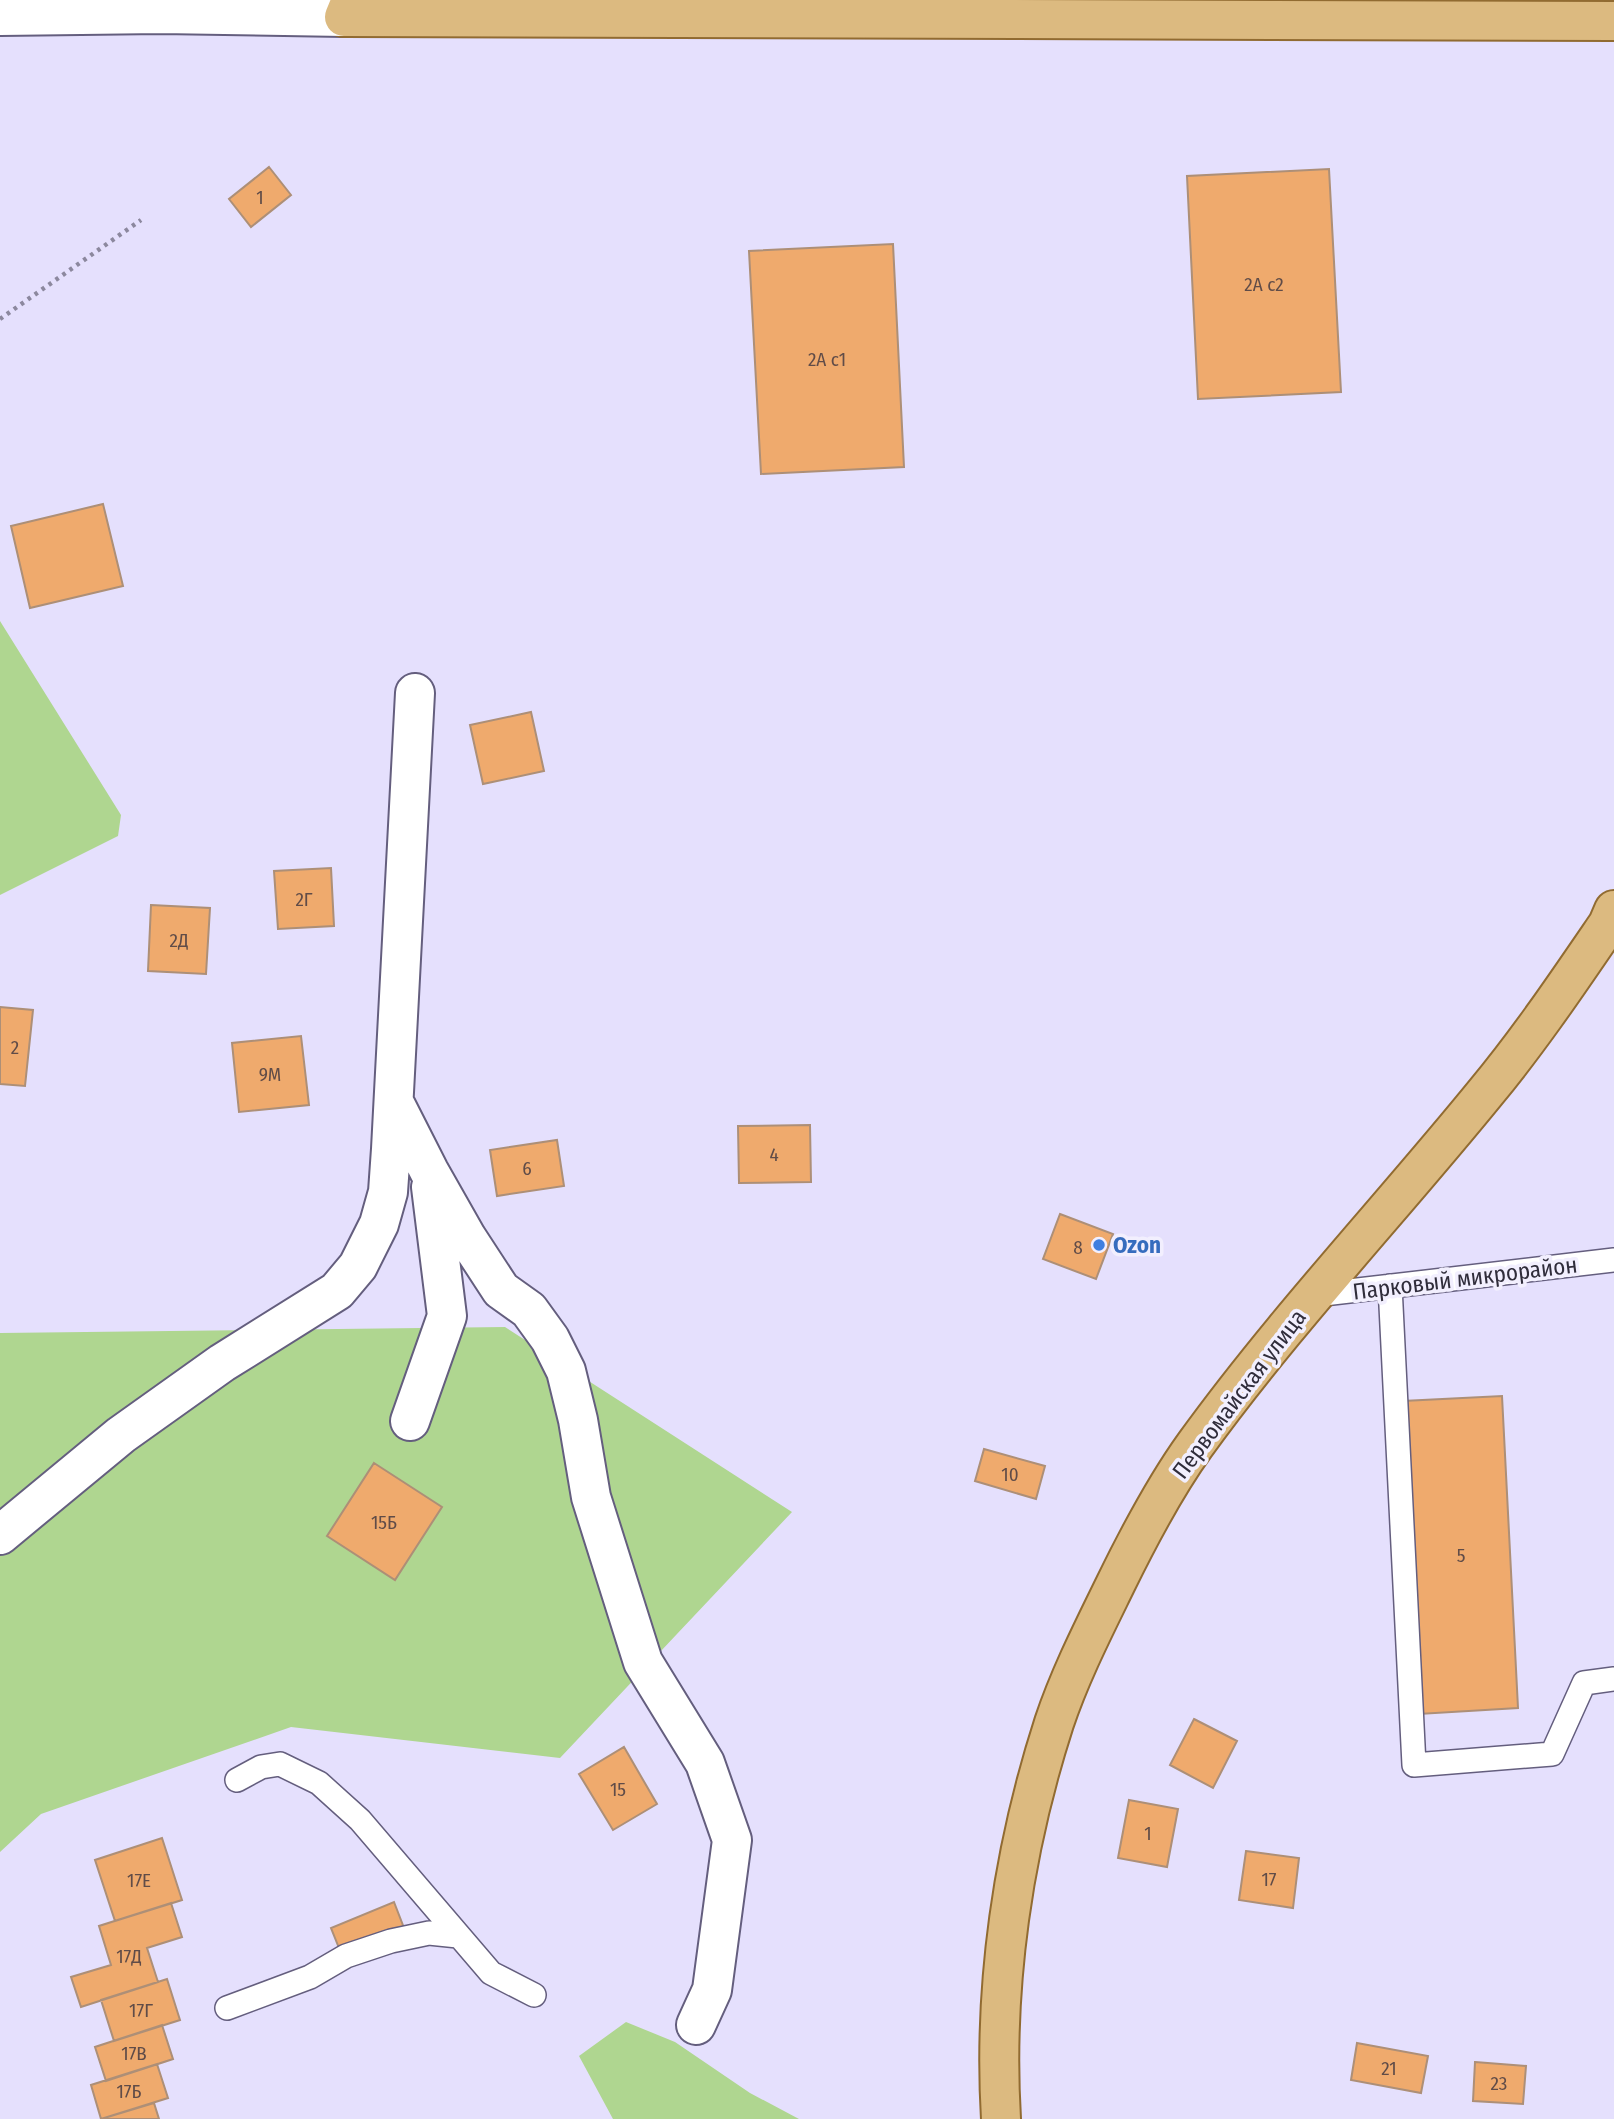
<svg xmlns="http://www.w3.org/2000/svg" width="1614" height="2119" viewBox="0 0 1614 2119" font-family="'Fira Sans Condensed',sans-serif">
<style>
.green{fill:#afd690}
.building{fill:#efaa6d;stroke:#ad8f77;stroke-width:2}
.lines{fill:none;stroke-linecap:round;stroke-linejoin:round}
.service-casing{stroke:#645e7e;stroke-width:26}
.minor-casing{stroke:#645e7e;stroke-width:42}
.primary-casing{stroke:#916b31;stroke-width:42}
.path{stroke:#8c889e;stroke-width:4.5;stroke-dasharray:3.5 5;stroke-linecap:butt}
.service{stroke:#fff;stroke-width:23}
.minor{stroke:#fff;stroke-width:38}
.primary{stroke:#dcba80;stroke-width:38}
.shop-dot{fill:#3f7fe0;stroke:#f2effe;stroke-width:2.5}
.labels{text-anchor:middle;dominant-baseline:central;stroke-width:7;stroke-linejoin:round;paint-order:stroke}
.number-label{font-size:19px;fill:#604c48}
.shop-label{font-size:23px;font-weight:bold;fill:#366cbe;stroke:#f2effe;text-anchor:start}
.street-label{font-size:23px;fill:#302d3b;stroke:#f2effe}
</style>
<rect width="100%" height="100%" fill="#e5e0fd"/>
<!-- green -->
<path class="green" d="M0,621l121,194 -3,21 -118,59z
M505,1327l287,185 -232,246 -269,-31 -250,87 -41,38v-519z
M626,2022l49,20 75,51 49,26h-186l-34,-63z"/>
<!-- building -->
<path class="building" d="M269,167l22,28 -40,32 -22,-28z
M1329,169l12,223 -143,7 -11,-223z
M893,244l11,223 -143,7 -12,-223z
M103,504l20,82 -93,22 -19,-82z
M531,712l13,59 -61,13 -13,-59z
M331,868l3,58 -56,3 -4,-58z
M151,905l59,3 -4,66 -58,-3z
M0,1007l33,3 -8,76 -25,-2z
M301,1036l8,69 -70,7 -7,-69z
M810,1125l1,57 -72,1 -1,-57z
M557,1140l7,46 -67,10 -7,-46z
M1060,1214l53,20 -17,45 -53,-20z
M1502,1396l16,312 -99,6 -16,-313z
M984,1449l61,17 -9,33 -61,-18z
M374,1463l68,44 -47,73 -68,-44z
M1194,1719l43,22 -24,47 -43,-23z
M624,1747l33,57 -44,26 -34,-56z
M1129,1800l49,9 -11,58 -49,-9z
M162,1838l20,62 -67,21 -20,-61z
M1246,1851l53,7 -6,50 -54,-8z
M394,1902l10,26 -63,25 -10,-25z
M171,1903l11,34 -35,11 11,34 -77,25 -10,-30 40,-12 -12,-39z
M167,1979l13,41 -66,21 -13,-41z
M162,2025l11,34 -67,22 -11,-34z
M1357,2043l71,13 -7,37 -70,-13z
M1475,2062l51,4 -3,38 -50,-3z
M157,2064l11,34 -67,21 -10,-34z
M154,2103l5,16h-58z"/>
<g class="lines">
<defs>
<path id="service" d="M1390,1286l24,479 138,-11 32,-71 30,-4
M1315,1295l299,-35
M237,1780l24,-13 19,-3 39,19 41,37 131,153 43,22
M227,2008l83,-31 36,-21 45,-15 38,-8 29,3"/>
<path id="minor" d="M0,16l161,-2 183,3
M395,1104l34,67 38,67 34,52 28,20 21,29 16,32 12,49 13,77 52,165 62,101 27,77 -20,150 -16,35
M410,1421l37,-105 -16,-129
M0,1535l121,-100 101,-72 115,-72 21,-25 21,-42 9,-32 3,-43 24,-456"/>
<path id="primary" d="M351,0l-7,17 1270,4
M1001,2119c-8,-133 12,-269 53,-396 16,-48 40,-95 62,-140 23,-47 48,-95 79,-138 89,-123 195,-235 291,-353 44,-53 83,-111 122,-168l6,-14"/>
</defs>
<!-- service casing -->
<use href="#service" class="service-casing"/>
<!-- minor casing -->
<use href="#minor" class="minor-casing"/>
<!-- primary casing -->
<use href="#primary" class="primary-casing"/>
<!-- path -->
<path class="path" d="M0,319l141,-99"/>
<!-- service -->
<use href="#service" class="service"/>
<!-- minor -->
<use href="#minor" class="minor"/>
<!-- primary -->
<use href="#primary" class="primary"/>
</g>
<!-- markers -->
<circle class="shop-dot" cx="1099" cy="1245" r="7"/>
<g class="labels">
<!-- number labels -->
<g class="number-label">
<text x="260" y="197">1</text>
<text x="1264" y="284">2А с2</text>
<text x="827" y="359">2А с1</text>
<text x="304" y="899">2Г</text>
<text x="179" y="940">2Д</text>
<text x="15" y="1047">2</text>
<text x="270" y="1074">9М</text>
<text x="774" y="1154">4</text>
<text x="527" y="1168">6</text>
<text x="1078" y="1247">8</text>
<text x="1010" y="1474">10</text>
<text x="384" y="1522">15Б</text>
<text x="1461" y="1555">5</text>
<text x="618" y="1789">15</text>
<text x="1148" y="1833">1</text>
<text x="1269" y="1879">17</text>
<text x="139" y="1880">17Е</text>
<text x="129" y="1956">17Д</text>
<text x="141" y="2010">17Г</text>
<text x="134" y="2053">17В</text>
<text x="1389" y="2068">21</text>
<text x="1499" y="2083">23</text>
<text x="129" y="2091">17Б</text>
</g>
<!-- shop labels -->
<g class="shop-label">
<text x="1113" y="1245">Ozon</text>
</g>
<!-- street labels -->
<g class="street-label">
<text transform="translate(1465 1278) rotate(-7)">Парковый микрорайон</text>
<text transform="translate(1239 1394) rotate(-53)">Первомайская улица</text>
</g>
</g>
</svg>
